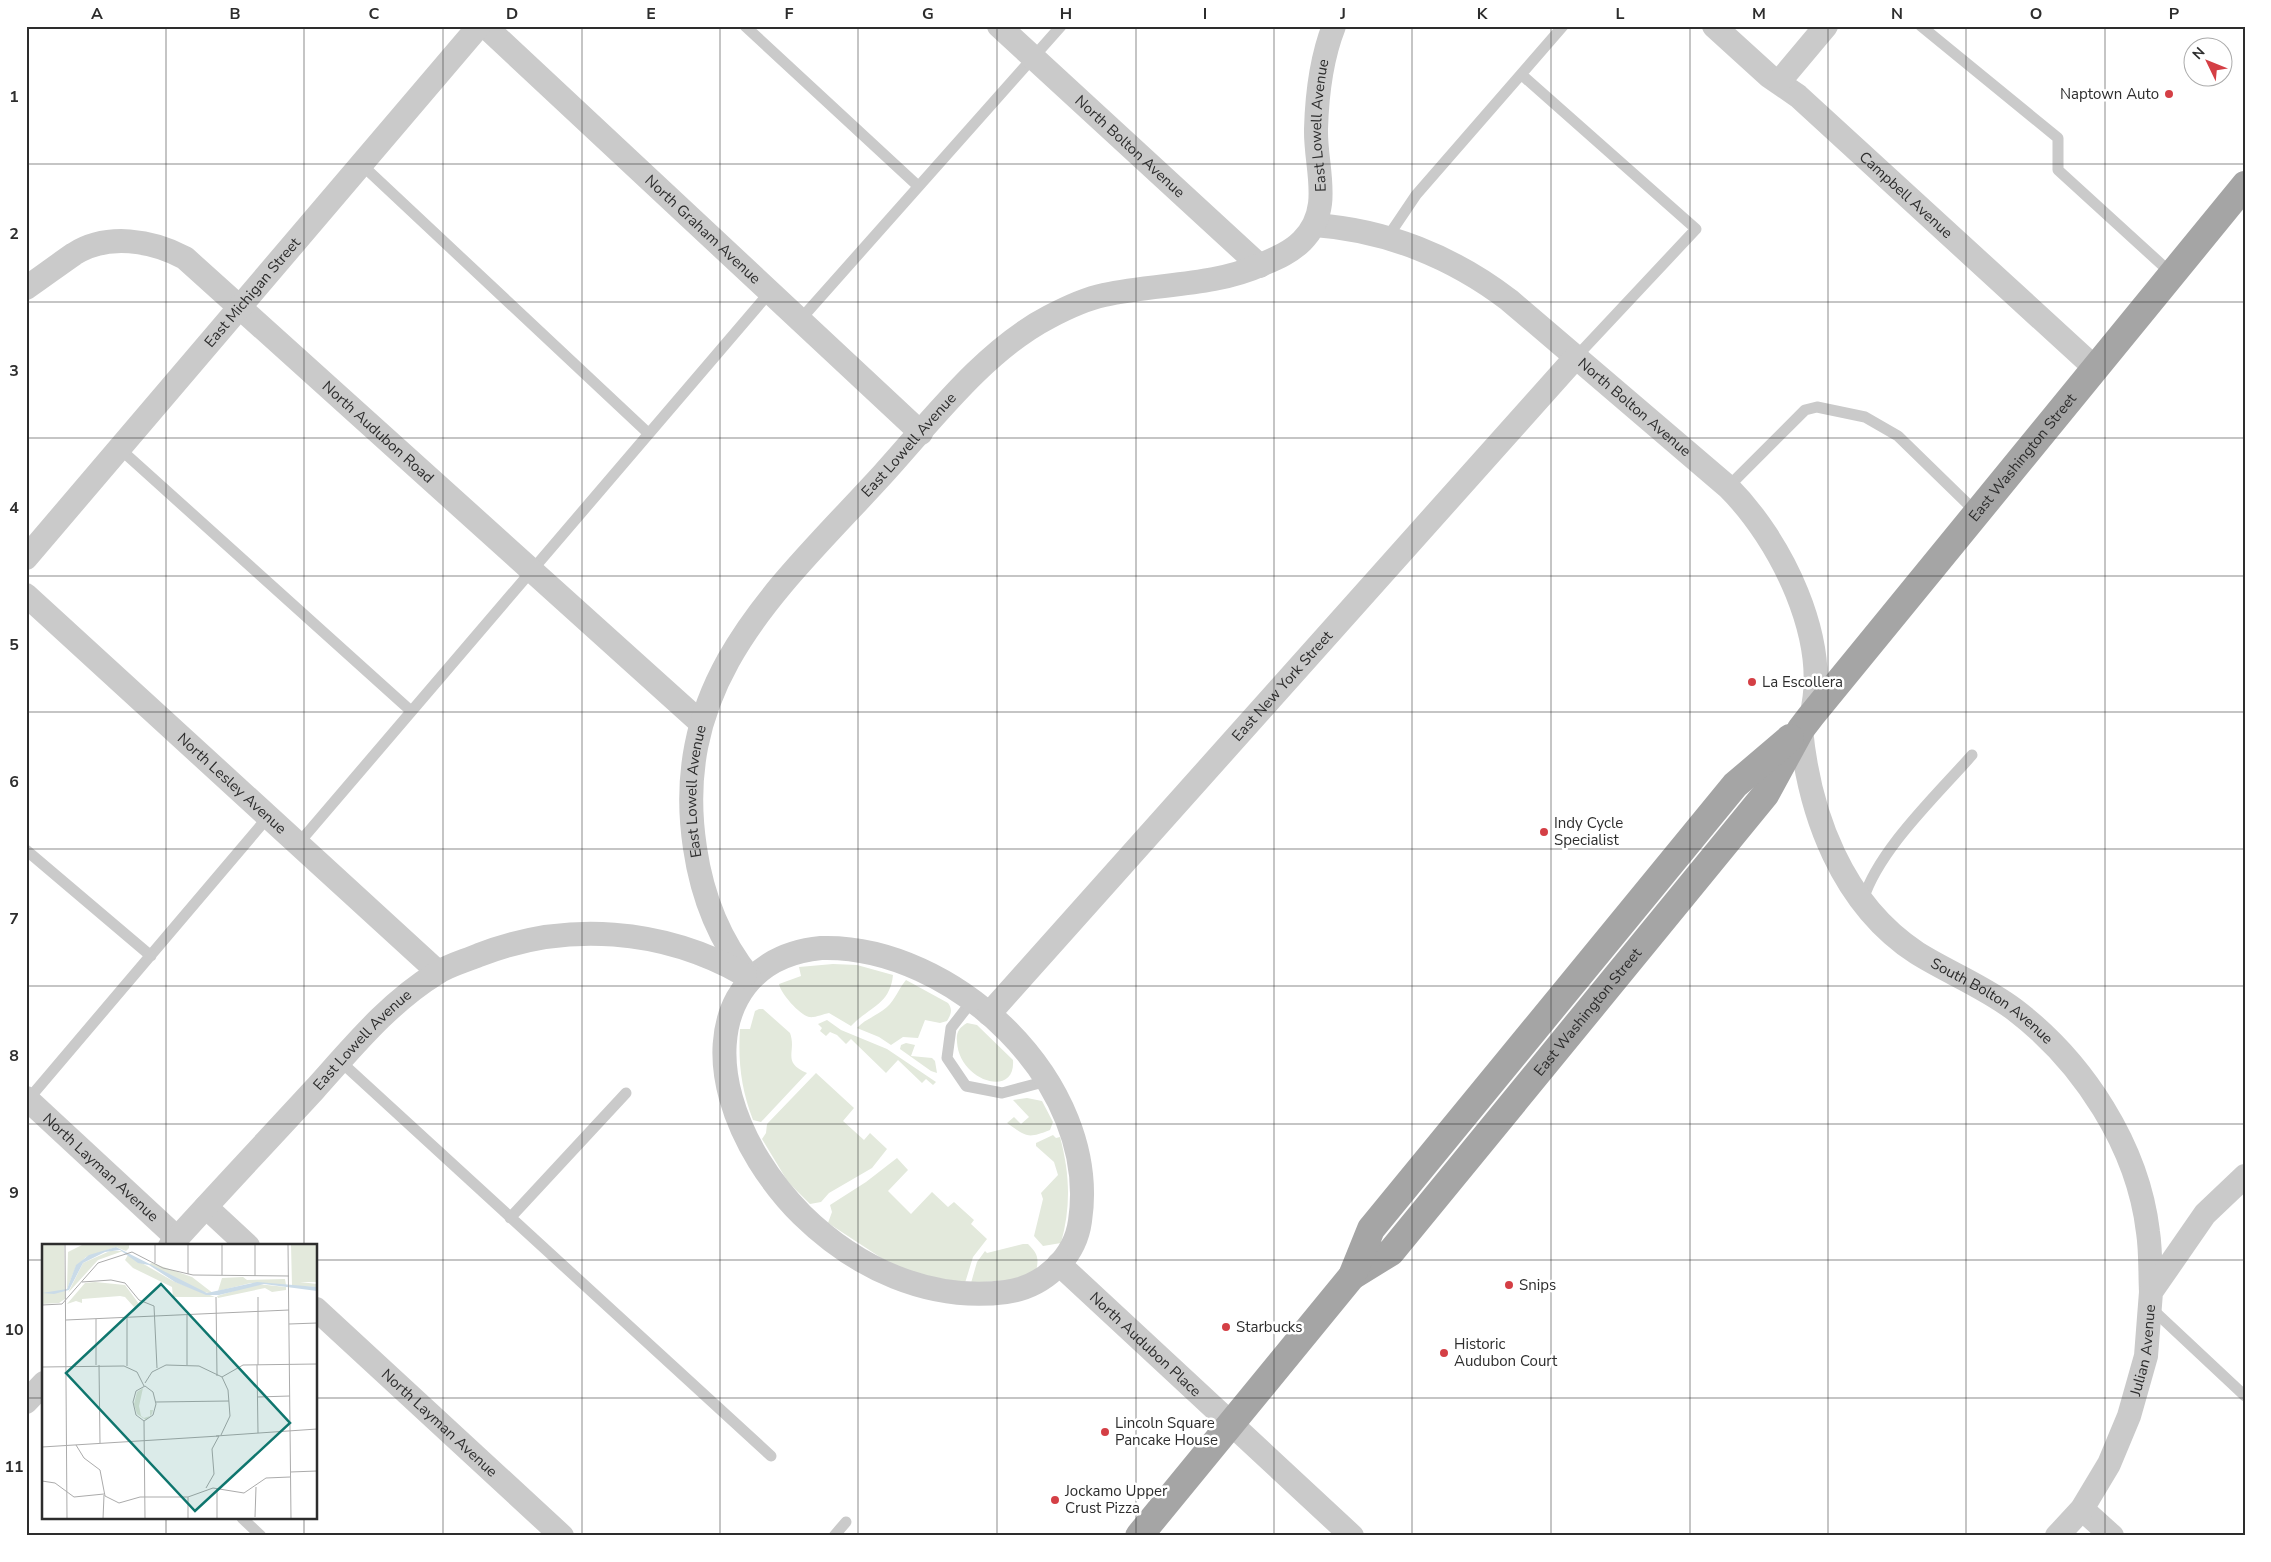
<svg xmlns="http://www.w3.org/2000/svg" width="2271" height="1562" viewBox="0 0 2271 1562" font-family="'Nunito Sans',sans-serif">
<style>
.green{fill:#e3e9dc}
.lines{fill:none;stroke-linecap:round;stroke-linejoin:round}
.service{stroke:#cacaca;stroke-width:11}
.minor{stroke:#cacaca;stroke-width:24}
.primary{stroke:#a5a5a5;stroke-width:28}
.grid{fill:none;stroke:#2d2d2d;stroke-width:1;stroke-opacity:0.55}
.poi-dot{fill:#d43f45;stroke:#fff;stroke-width:2}
.labels{text-anchor:middle;dominant-baseline:central;stroke-width:5;stroke-linejoin:round;paint-order:stroke}
.poi-label{font-size:15px;fill:#2d2d2d;stroke:#fff;text-anchor:start}
.street-label{font-size:15px;fill:#2d2d2d;stroke:#fff}
.inset-road{fill:none;stroke:#ababab;stroke-width:1}
.view{fill:#0f766e;fill-opacity:0.15;stroke:#0f766e;stroke-width:2.5}
.inset-edge{fill:none;stroke:#2d2d2d;stroke-width:2.5}
.neatline{fill:none;stroke:#2d2d2d;stroke-width:2}
.grid-label{font-size:16px;text-anchor:middle;font-weight:bold;fill:#2d2d2d}
</style>
<rect width="100%" height="100%" fill="#fff"/>
<!-- green -->
<path class="green" d="M833,964l24,1 36,10c-3,30 -24,32 -42,51l-22,-13c-6,1 -14,5 -20,4 -10,-3 -28,-23 -30,-33l22,-8 -2,-9z
M906,980l42,23c5,7 3,11 -1,18l-7,2 -15,-3 -7,18 -15,-1 -12,8 -12,-8 -22,-9c8,-9 20,-12 30,-21 8,-7 12,-19 19,-27z
M759,1009h4l27,24c7,19 -9,29 17,40l-46,49 -8,-2c-12,-31 -15,-58 -13,-91h10l5,-18z
M827,1020l14,10 46,19 49,33 -3,3 -7,-6 -4,4 -24,-23 -12,13 -35,-34 -5,5 -9,-9 -7,-3 -4,4 -6,-5 2,-3 -4,-4z
M967,1023l10,2 36,35c3,39 -54,21 -56,-18 -1,-10 2,-14 10,-19z
M906,1043l9,2 -4,11 21,2 3,3 2,12 -6,-2 -31,-22 1,-4z
M816,1073l38,35 -11,13 21,19 6,-7 17,16 -15,19 -43,25 -8,9 -11,2 -22,-22 -26,-43 4,-6 1,-9z
M1027,1098l15,3 11,21 -3,8c-23,9 -23,7 -43,-7l7,-6 7,7 8,-7 -16,-17z
M1053,1135l3,3 4,-1c10,37 11,70 1,106l-18,3 -9,-10 9,-37 -2,-6 17,-18 -4,-13 -18,-16v-3z
M897,1158l11,12 -20,21 23,23 21,-22 16,15 6,-5 20,18 -3,4 16,15 -14,18 -8,26 -50,-9 -32,-15 -55,-36 4,-11 -2,-7 36,-23z
M1023,1244h5c10,10 11,14 8,28l-26,8 -39,3 6,-21 8,-11 2,2z"/>
<g class="lines">
<!-- service -->
<path class="service" d="M745,26l173,160
M1921,26l137,112v32l114,104
M1522,75l174,154 -120,128
M361,164l287,269
M1387,238l29,-43 147,-169
M800,320l261,-294
M119,448l292,263
M1728,487l77,-77 12,-3 48,10 33,19 79,77
M298,844l472,-552
M26,850l125,106
M1863,900c16,-51 74,-105 109,-145
M972,1001l-21,27 -4,30 19,28 36,7 45,-12
M340,1061l431,395
M27,1101l241,-284
M510,1218l116,-125
M2151,1308l94,88
M242,1518l19,18
M834,1536l12,-14"/>
<!-- minor -->
<g class="minor">
<path id="s1" d="M485,26l436,407"/>
<path id="s2" d="M999,26l261,240"/>
<path id="s3" d="M1714,26l55,50 29,20 297,272"/>
<path d="M1779,82l47,-56"/>
<path id="s4" d="M1315,225c71,5 138,32 194,75l219,187c53,53 103,153 83,229"/>
<path id="s5" d="M26,288c16,-11 32,-23 48,-34 33,-21 78,-14 111,4l516,465"/>
<path id="s6" d="M26,558l453,-532"/>
<path id="s7" d="M26,595l412,377"/>
<path id="s8" d="M1801,729c8,85 41,175 116,224 32,20 68,34 98,57 68,52 123,136 133,222 3,20 2,40 3,60"/>
<path d="M821,948c132,-4 280,135 259,273 -5,37 -37,66 -74,71 -77,10 -150,-24 -204,-77 -32,-32 -59,-74 -71,-117 -21,-74 8,-142 90,-150z"/>
<path id="s9" d="M750,978c-31,-38 -48,-82 -55,-130 -26,-170 86,-262 189,-375 48,-53 101,-123 165,-156 17,-9 36,-18 55,-22 54,-12 108,-8 159,-31 14,-6 28,-12 39,-23 32,-32 13,-73 14,-112 1,-35 5,-70 18,-103"/>
<path id="s10" d="M989,1014l587,-657"/>
<path id="s11" d="M26,1098l151,140"/>
<path d="M206,1207l42,39"/>
<path id="s12" d="M170,1246c47,-52 96,-104 144,-156 38,-42 74,-87 123,-117 12,-8 28,-12 42,-18 87,-34 184,-27 266,20"/>
<path id="s13" d="M1059,1264l293,272"/>
<path id="s14" d="M316,1309l246,227"/>
<path d="M26,1402l18,-19"/>
<path d="M2082,1509l30,27"/>
<path id="s15" d="M2057,1536l25,-27 27,-45 20,-48 17,-60 5,-64 54,-78 40,-38"/>
</g>
<!-- primary -->
<g class="primary">
<path id="s16" d="M1352,1276l39,-24 374,-457 36,-66 10,-13 434,-531"/>
<path d="M1139,1536l213,-260 19,-47 364,-444 55,-47"/>
</g>
</g>
<!-- grid -->
<path class="grid" d="M166,26v1220M304,26v1220M443,26v1510M582,26v1510M720,26v1510M858,26v1510M997,26v1510M1136,26v1510M1274,26v1510M1412,26v1510M1551,26v1510M1690,26v1510M1828,26v1510M1966,26v1510M2105,26v1510M26,164h2219M26,302h2219M26,438h2219M26,576h2219M26,712h2219M26,849h2219M26,986h2219M26,1124h2219M26,1260h18M316,1260h1929M26,1398h18M316,1398h1929M166,1518v18M304,1518v18"/>
<!-- markers -->
<g class="poi-dot">
<circle cx="2169" cy="94" r="5"/>
<circle cx="1752" cy="682" r="5"/>
<circle cx="1544" cy="832" r="5"/>
<circle cx="1509" cy="1285" r="5"/>
<circle cx="1226" cy="1327" r="5"/>
<circle cx="1444" cy="1353" r="5"/>
<circle cx="1105" cy="1432" r="5"/>
<circle cx="1055" cy="1500" r="5"/>
</g>
<g class="labels">
<!-- poi labels -->
<g class="poi-label">
<text x="2159" y="94" text-anchor="end">Naptown Auto</text>
<text x="1762" y="682">La Escollera</text>
<text x="1554" y="823">Indy Cycle<tspan x="1554" dy="17">Specialist</tspan></text>
<text x="1519" y="1285">Snips</text>
<text x="1236" y="1327">Starbucks</text>
<text x="1454" y="1344">Historic<tspan x="1454" dy="17">Audubon Court</tspan></text>
<text x="1115" y="1423">Lincoln Square<tspan x="1115" dy="17">Pancake House</tspan></text>
<text x="1065" y="1491">Jockamo Upper<tspan x="1065" dy="17">Crust Pizza</tspan></text>
</g>
<!-- street labels -->
<g class="street-label">
<text stroke="none"><textPath href="#s9" startOffset="1198">East Lowell Avenue</textPath></text>
<text stroke="none"><textPath href="#s2" startOffset="178">North Bolton Avenue</textPath></text>
<text stroke="none"><textPath href="#s3" startOffset="256">Campbell Avenue</textPath></text>
<text stroke="none"><textPath href="#s1" startOffset="298">North Graham Avenue</textPath></text>
<text stroke="none"><textPath href="#s6" startOffset="349">East Michigan Street</textPath></text>
<text stroke="none"><textPath href="#s4" startOffset="376">North Bolton Avenue</textPath></text>
<text stroke="none"><textPath href="#s5" startOffset="435">North Audubon Road</textPath></text>
<text stroke="none"><textPath href="#s9" startOffset="619">East Lowell Avenue</textPath></text>
<text stroke="none"><textPath href="#s16" startOffset="1062">East Washington Street</textPath></text>
<text stroke="none"><textPath href="#s10" startOffset="440">East New York Street</textPath></text>
<text stroke="none"><textPath href="#s7" startOffset="279">North Lesley Avenue</textPath></text>
<text stroke="none"><textPath href="#s9" startOffset="200">East Lowell Avenue</textPath></text>
<text stroke="none"><textPath href="#s8" startOffset="350">South Bolton Avenue</textPath></text>
<text stroke="none"><textPath href="#s16" startOffset="356">East Washington Street</textPath></text>
<text stroke="none"><textPath href="#s12" startOffset="282">East Lowell Avenue</textPath></text>
<text stroke="none"><textPath href="#s11" startOffset="102">North Layman Avenue</textPath></text>
<text stroke="none"><textPath href="#s13" startOffset="118">North Audubon Place</textPath></text>
<text stroke="none"><textPath href="#s15" startOffset="209">Julian Avenue</textPath></text>
<text stroke="none"><textPath href="#s14" startOffset="168">North Layman Avenue</textPath></text>
</g>
</g>
<!-- overview -->
<g transform="translate(42 1244)">
<rect width="275" height="275" fill="#fff"/>
<path d="M0,0h22l1,55 -6,4 -17,1zM42,0h45v4l-3,3 -10,-4 -30,10 -10,9 -9,23 1,-37zM249,0h26v38h-17l17,2v3l-25,-1zM68,7h13l-25,9 -30,33 15,-30zM86,11l45,26 42,16h-42l-1,-10 -39,-19 -8,-8zM110,19l40,14 22,17 -16,-3 -49,-27zM201,33l4,3 38,-1 1,6 -35,-2 -33,8 4,-13zM53,38l30,3 14,19 -5,3 -9,-10 -5,-1 -38,3v4l-6,-2 -9,3 18,-21zM215,40l29,3v3l-14,2 -7,-4 -47,10 -1,-2zM101,144l-4,18 2,10 3,2 6,-2v-6h3l-1,4 -6,6 -9,-6 -3,-10 3,-12z" fill="#e3e9dc"/>
<path d="M74,3l91,46 50,-11 60,5v4l-53,-7 -45,11h-13l-31,-13 -26,-17 -11,-2 -18,-13 -15,2 -22,11 -14,27 -15,4 -12,-1 25,-4 9,-24 13,-10z" fill="#cadbe8"/>
<path class="inset-road" d="M23,0l2,275M146,0v30M180,0v31M213,0v32M246,0l3,275M113,19v-19M40,38l29,-2 14,3 14,17 15,6 3,62M174,53l1,79M216,53v68M0,61l20,-1 36,-41 34,-11 31,16 30,7 96,1M145,71v50M85,74v48M54,75v46M24,76l223,-10M247,80l28,-1M57,121l1,78M215,121l1,68M0,123l82,-1 13,6 7,14M180,133l21,-12 74,-1M103,139l7,-11 14,-7 33,1 23,11M103,142l8,6 3,12 -3,11 -9,6 -8,-6 -3,-13 3,-11zM215,153l33,-1M114,158l73,-1M102,177l1,98M179,191l9,-19 -2,-26 -6,-13M174,192l101,-7M34,201l8,13 16,12 5,26 14,7 21,-6h48l25,-9 31,5 22,-15 24,-1M0,203l177,-11M248,228l27,-1M0,237l13,2 19,14 30,-3M164,244l8,-14 -2,-25 7,-13M175,244v31M146,253v22M213,273l1,-30M61,275l1,-24"/>
<path class="view" d="M119,40l129,139 -95,88 -129,-138z"/>
<rect width="275" height="275" class="inset-edge"/>
</g>
<!-- border -->
<rect width="2271" height="1562" fill="none" stroke="#ffffff" stroke-width="55"/>
<!-- north arrow -->
<g transform="translate(2208 62) rotate(313)"><circle r="24" fill="#ffffff" stroke="#ababab"/>
<path d="M0-4L9 19L0 12L-9 19Z" fill="#d43f45"/>
<text y="-8" font-size="14" font-weight="bold" text-anchor="middle" fill="#2d2d2d">N</text>
</g>
<rect x="28" y="28" width="2216" height="1506" class="neatline"/>
<g class="grid-label">
<text x="97" y="19">A</text>
<text x="235" y="19">B</text>
<text x="374" y="19">C</text>
<text x="512" y="19">D</text>
<text x="651" y="19">E</text>
<text x="789" y="19">F</text>
<text x="928" y="19">G</text>
<text x="1066" y="19">H</text>
<text x="1205" y="19">I</text>
<text x="1343" y="19">J</text>
<text x="1482" y="19">K</text>
<text x="1620" y="19">L</text>
<text x="1759" y="19">M</text>
<text x="1897" y="19">N</text>
<text x="2036" y="19">O</text>
<text x="2174" y="19">P</text>
<text x="14" y="102">1</text>
<text x="14" y="239">2</text>
<text x="14" y="376">3</text>
<text x="14" y="513">4</text>
<text x="14" y="650">5</text>
<text x="14" y="787">6</text>
<text x="14" y="924">7</text>
<text x="14" y="1061">8</text>
<text x="14" y="1198">9</text>
<text x="14" y="1335">10</text>
<text x="14" y="1472">11</text>
</g>
</svg>
